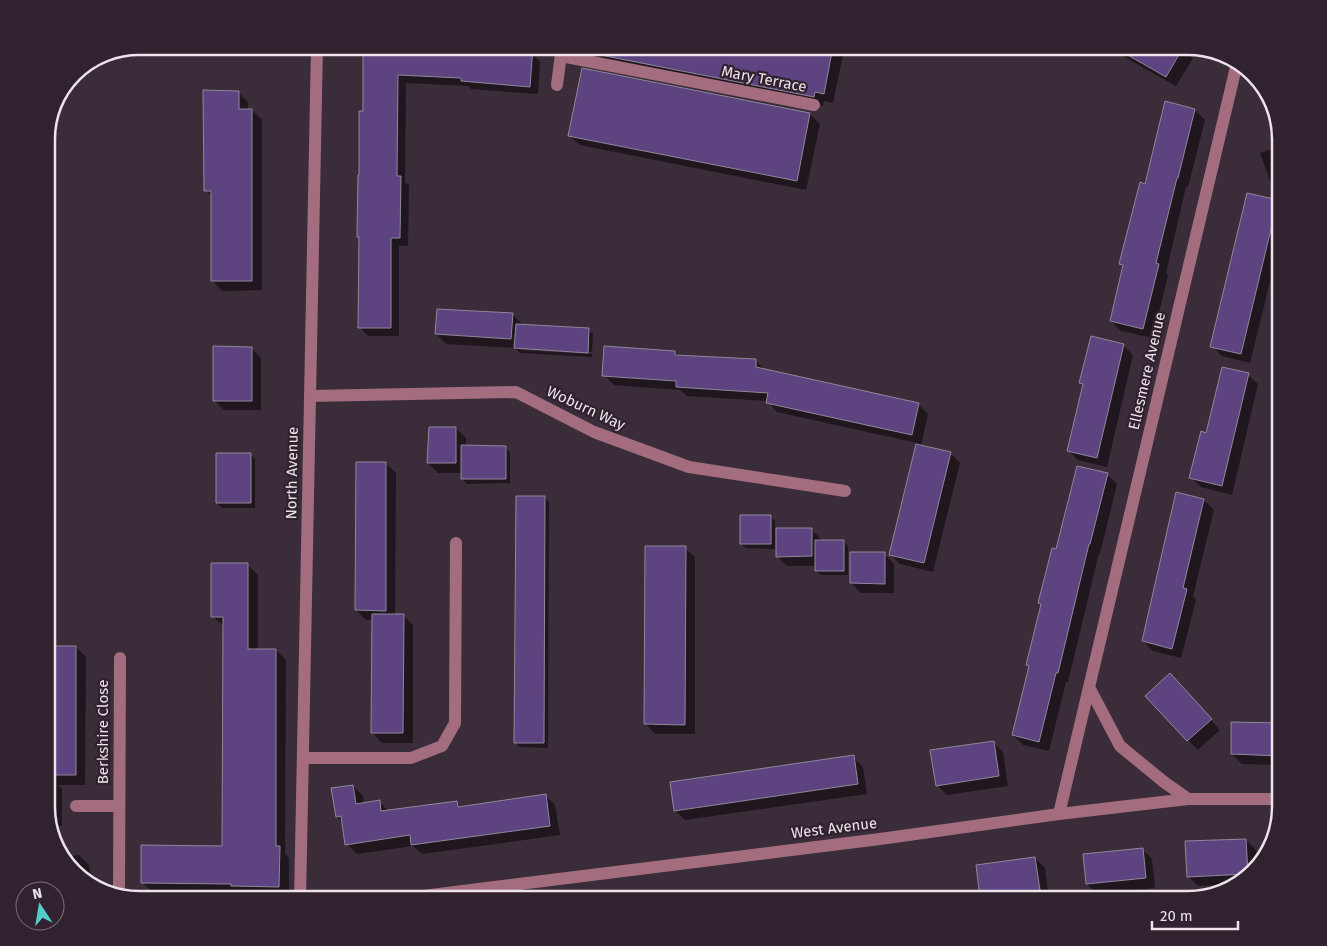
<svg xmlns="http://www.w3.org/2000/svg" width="1327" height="946" viewBox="0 0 1327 946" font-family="'Fira Sans',sans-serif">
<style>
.shadow{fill:#0007}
.building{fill:#5d437f;stroke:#8f889b}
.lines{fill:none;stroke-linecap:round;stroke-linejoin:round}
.minor{stroke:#a36d7f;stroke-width:12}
.labels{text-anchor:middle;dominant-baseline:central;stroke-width:4.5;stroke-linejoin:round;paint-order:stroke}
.street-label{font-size:15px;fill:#ece3eb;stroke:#30222e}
.rim{fill:none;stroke:#ece3eb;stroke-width:2.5}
</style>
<rect width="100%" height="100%" fill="#3a2c38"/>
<!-- shadow -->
<path class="shadow" d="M228,46h47v8h-39z
M364,46l168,7 8,9 -2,32 -67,-5 -3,-3 -62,-3 -1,99 4,3 -1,61h-9v90h-31l-8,-9v-88l-1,-2 5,-125z
M584,46h261l-12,57 -9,-2 -1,5 -227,-44 -10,-10 1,-3z
M1060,46h18l-1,5z
M1112,46h67l4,3 10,9 -17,28 -57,-32z
M238,92l10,10v8h4l10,10v170l-40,1 -9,-10v-84l-8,-7z
M1195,110l10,10 -17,67h-2l-20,86 2,2 -15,63 -32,-7 -10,-10 13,-53 -3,-4 25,-79z
M810,114l10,10 -14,66 -226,-45 -10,-9z
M1281,146v48l-10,-10 -11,-31z
M1277,202l4,3v32l-31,126 -28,-7 -10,-10z
M512,314l10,10 67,6 4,4 -1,18 -71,-4v2l71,4v3l-72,-4 -5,-5 -69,-4 -10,-10z
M1123,345l10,10 -26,112 -29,-7 -10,-10 16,-64 -3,-3z
M251,348l10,10v52h-37l-10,-10z
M675,352l4,4 77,5 9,9 153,34 10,10 -7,32 29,7 10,10 -27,109 -33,-8 -10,-10 27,-111 -140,-31 -10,-11 -80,-5 -7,-6 -66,-5 -10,-10z
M1248,375l10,9 -26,111 -31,-8 -10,-10 15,-43z
M456,428l10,10v9h39l5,5v31l-43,1 -5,-5v-6h-24l-10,-10z
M250,454l5,5v49h-33l-5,-5z
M386,464l10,9 -1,142h8l10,10v118h-31l-9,-10v-113h-7l-10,-10z
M1107,474l10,10 -17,70 -1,-1 -31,129h-2l-17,69 -26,-6 -10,-10 17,-68 12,-61 -3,-3 18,-52z
M1177,494l27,6 10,10 -21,86 3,4 -15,58 -28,-7 -10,-10z
M545,497l4,5 -1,246 -28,-1 -4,-4z
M770,516l5,5v28l-29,-1 -5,-4z
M811,529l10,10v2h23l4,5v29h-27l-5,-4v-5h-29l-10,-10z
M685,548l10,9v177h-40l-9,-10z
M884,554l10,10v29h-33l-10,-10z
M248,565l10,10v75h18l10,10 -1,194 4,4v38h-47l-3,-3 -87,-1 -10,-10 81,-35 1,-221 -11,-9z
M46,647h30l10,10 -1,128h-27l4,4v37h-12l-4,-13z
M1180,685l40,45 -22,20 -10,-10z
M1281,724v41l-39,-1 -10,-10z
M993,742l10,10 5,34 -61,9 -10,-10z
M853,757l10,10 4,27 -182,26 -10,-10z
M353,786l10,10 1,8 15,-3 10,11 67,-10 6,6 83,-13 10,10 5,30 -138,19 -9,-8 -56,8 -10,-10 -3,-21 -7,-6z
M1246,840l10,10v18l-19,16 -39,2 -10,-10z
M1142,849l10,10 3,29 -58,6 -10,-10z
M79,855l10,10 3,19 -9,-3 -20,-24z
M1035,858l10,10 4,32h-65l-3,-3z
M941,890l10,10h-80z"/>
<!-- building -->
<path class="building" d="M363,46h90l44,3v-3h36l-3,41 -69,-6v-3l-63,-3 -1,101h4l-1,62h-9v90h-33l1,-91h-2l1,-62h1v-64h4z
M586,46h247l-9,48 -9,-2 -1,5 -229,-45z
M1112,46h72l-18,31z
M582,68l228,45 -13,68 -229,-45z
M203,90l36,1v18h13v172h-41v-90h-7z
M1165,101l30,8 -17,69h-1l-21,85 3,1 -16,65 -33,-8 13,-56 -4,-1 21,-82 5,2z
M1247,193l31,7 -37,154 -31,-7z
M437,309l76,4 -2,26 -76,-5z
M516,324l73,4 -1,25 -74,-5z
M1091,336l33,8 -27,114 -30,-7 16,-67 -4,-1z
M213,346l39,1v54h-39z
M604,346l71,5v4l81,4v8l163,36 -7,32 -146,-32 2,-10 -92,-6v-6l-74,-5z
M1222,367l27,6 -27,113 -33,-8 12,-47 5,2z
M429,427h27v36h-29z
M916,444l35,8 -27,111 -35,-8z
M461,445l45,1v33h-45z
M216,453h35v50h-35z
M356,462h30v149l-31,-1z
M1077,466l31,7 -18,71h-1l-31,129h-2l-17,69 -27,-7 17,-69 -3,-1 15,-61 -3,-1 14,-55 4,1z
M1176,492l28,7 -21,89 4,1 -15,60 -30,-8z
M516,496h29l-1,247h-30z
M740,515h31v29h-31z
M776,528h36v28l-36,1z
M815,540h29v31h-29z
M645,546h41l-1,179 -41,-1z
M850,552h35v32l-35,-1z
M211,563h37v86h28v197h4l-1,41 -48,-1v-2l-90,-1v-38l81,1 1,-229h-12z
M372,614h32l-1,119h-32z
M46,646h30v129h-30z
M1170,673l42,46 -25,22 -42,-45z
M1231,722l50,1v33l-50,-2z
M994,741l5,35 -63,10 -6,-36z
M854,755l4,29 -184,27 -4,-29z
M353,785l3,19 24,-4 1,11 76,-10 1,6 88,-13 4,32 -139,19 -1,-10 -65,10 -4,-29 -5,1 -5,-29z
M1246,839l2,35 -61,3 -2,-36z
M1143,848l3,30 -60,6 -3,-30z
M1035,857l5,33 -60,8 -4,-33z"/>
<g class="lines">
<!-- minor -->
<path class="minor" d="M561,56l253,49
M557,85l5,-39
M310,396l206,-4 78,40 95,35 156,24
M1089,687l31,59 44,36 24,17
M303,758h108l31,-12 13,-23 1,-180
M76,806h43
M1059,814l178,-751
M119,893l1,-235
M300,900l17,-854
M391,900l489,-61 179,-25 129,-15h93"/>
</g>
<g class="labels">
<!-- street labels -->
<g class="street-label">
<text transform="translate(764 79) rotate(11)">Mary Terrace</text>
<text transform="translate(1147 371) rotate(-77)">Ellesmere Avenue</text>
<text transform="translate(586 408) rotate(25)">Woburn Way</text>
<text transform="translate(292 473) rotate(-89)">North Avenue</text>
<text transform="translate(103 732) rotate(-90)">Berkshire Close</text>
<text transform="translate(834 828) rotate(-7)">West Avenue</text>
</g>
</g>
<!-- crop -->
<path d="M0 0H1327V946H0ZM139 55H1188A84 84 0 0 1 1272 139V807A84 84 0 0 1 1188 891H139A84 84 0 0 1 55 807V139A84 84 0 0 1 139 55Z" fill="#30222e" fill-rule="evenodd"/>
<path class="rim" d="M139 55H1188A84 84 0 0 1 1272 139V807A84 84 0 0 1 1188 891H139A84 84 0 0 1 55 807V139A84 84 0 0 1 139 55Z"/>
<!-- north arrow -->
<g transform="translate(40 906) rotate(348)"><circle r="24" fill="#30222e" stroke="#7b6f7a"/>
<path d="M0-4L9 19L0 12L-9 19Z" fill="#53cdcb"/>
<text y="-8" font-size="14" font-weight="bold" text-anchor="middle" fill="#ece3eb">N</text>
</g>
<!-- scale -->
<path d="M1152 921v8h86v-8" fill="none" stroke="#ece3eb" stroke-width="2.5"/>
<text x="1160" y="921" font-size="15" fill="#ece3eb" stroke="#30222e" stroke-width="4" paint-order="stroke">20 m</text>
</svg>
